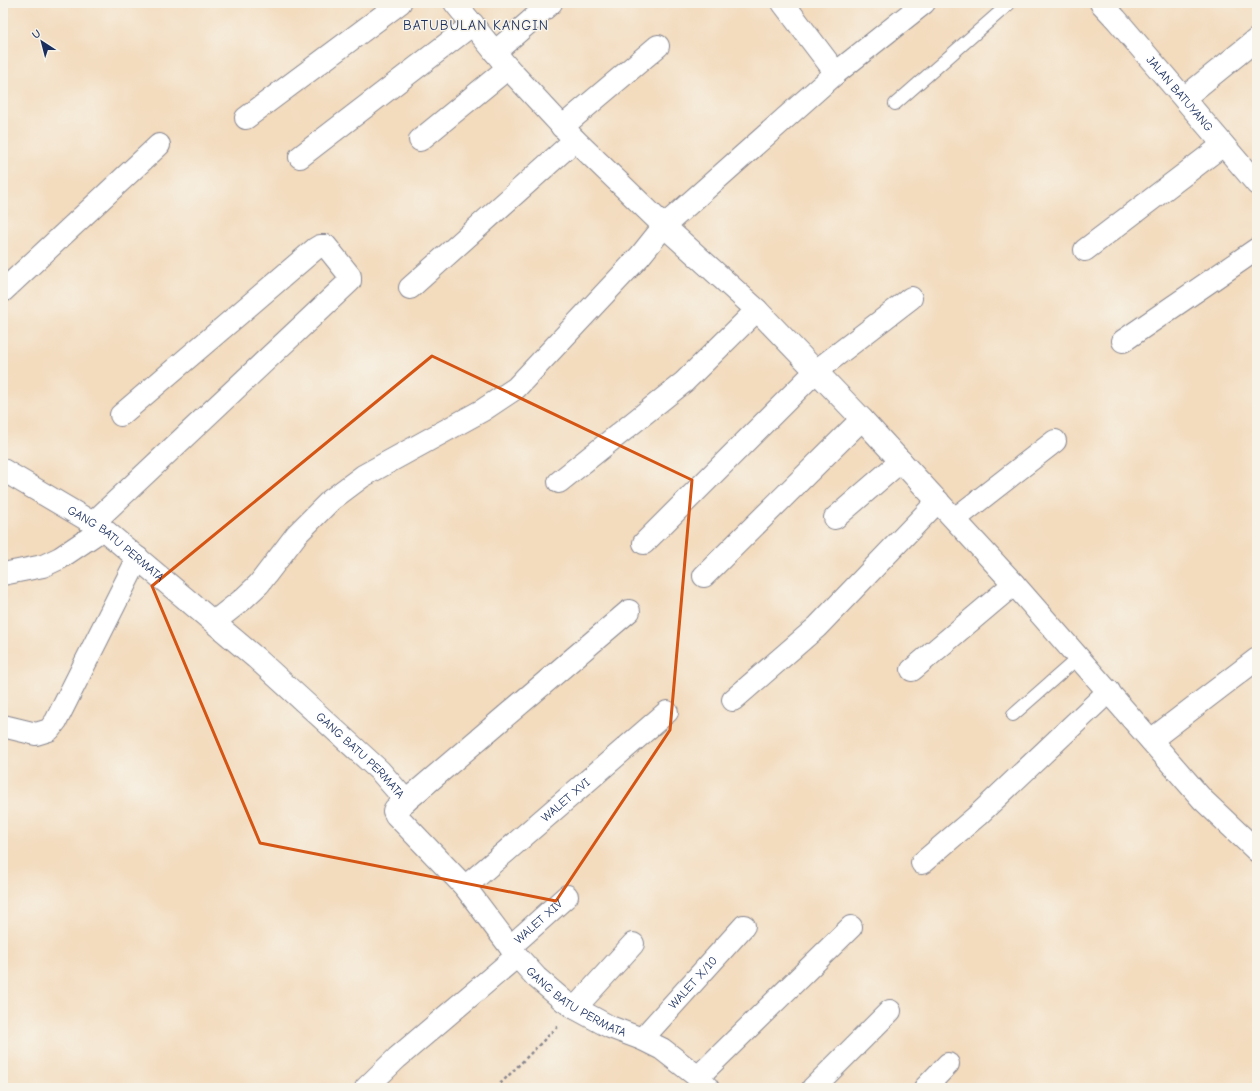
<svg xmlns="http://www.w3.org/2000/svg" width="1260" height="1091" viewBox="0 0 1260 1091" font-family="'Comic Neue',sans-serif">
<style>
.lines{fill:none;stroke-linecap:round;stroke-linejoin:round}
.service-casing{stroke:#87858e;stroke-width:14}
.minor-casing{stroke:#87858e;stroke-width:24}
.tertiary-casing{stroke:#87858e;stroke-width:24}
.path{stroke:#87858e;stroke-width:2.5;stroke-dasharray:3 3;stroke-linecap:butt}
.service{stroke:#fff;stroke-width:12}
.minor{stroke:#fff;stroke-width:22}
.tertiary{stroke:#fff;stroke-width:22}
.marked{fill:none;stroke:#d45514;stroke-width:3;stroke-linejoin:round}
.labels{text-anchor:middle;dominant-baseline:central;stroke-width:3;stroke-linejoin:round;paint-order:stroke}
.street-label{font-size:12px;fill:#1b2f5e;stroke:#f7f3e8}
.quarter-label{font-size:14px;letter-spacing:1px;fill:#1b2f5e;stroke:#f7f3e8}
</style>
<rect width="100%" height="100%" fill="#f7f3e8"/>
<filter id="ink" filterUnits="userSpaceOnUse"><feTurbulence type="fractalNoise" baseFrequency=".025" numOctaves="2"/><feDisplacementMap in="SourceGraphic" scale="8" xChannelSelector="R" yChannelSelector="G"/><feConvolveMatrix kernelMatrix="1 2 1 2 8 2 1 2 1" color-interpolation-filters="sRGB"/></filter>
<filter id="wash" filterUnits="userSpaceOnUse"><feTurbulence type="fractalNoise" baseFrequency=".012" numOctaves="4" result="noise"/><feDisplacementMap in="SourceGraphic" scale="16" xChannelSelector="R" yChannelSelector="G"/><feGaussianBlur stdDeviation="0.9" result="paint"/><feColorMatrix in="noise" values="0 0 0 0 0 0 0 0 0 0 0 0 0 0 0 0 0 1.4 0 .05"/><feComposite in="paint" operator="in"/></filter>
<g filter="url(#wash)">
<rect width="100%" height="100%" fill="#f3dbbe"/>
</g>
<g filter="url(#ink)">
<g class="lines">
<defs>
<path id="service" d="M895,104l115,-101
M1013,715l66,-58"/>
<g id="minor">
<path d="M783,3l53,70"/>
<path d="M495,52l56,-49"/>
<path d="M1184,98l73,-59"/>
<path d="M246,118l154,-115"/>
<path d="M562,127l96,-81"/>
<path d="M420,140l88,-72"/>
<path d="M300,157l173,-133"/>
<path d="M1085,250l138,-105"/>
<path d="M410,288l165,-148"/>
<path d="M3,291l156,-146"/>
<path d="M1123,341l134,-92"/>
<path id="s1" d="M3,470l100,59 153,129 124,113 26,30 -11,8 -1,2 2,4 69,72 52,69 19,21 28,24 11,7 35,19 32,12 20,10 36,28 10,11"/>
<path d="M559,482l125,-100 73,-72"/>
<path d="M835,518l66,-57"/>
<path d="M955,519l100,-78"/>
<path d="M93,523l257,-242v-5l-24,-30h-6l-5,3 -194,166"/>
<path d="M644,543l172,-172 95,-73"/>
<path d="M3,574l40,-8 17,-8 43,-29"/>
<path d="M704,576l158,-157"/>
<path d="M214,622l28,-22 17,-16 38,-50 34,-34 32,-24 120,-66 33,-22 124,-132 24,-30 172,-153 88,-70"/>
<path d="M912,670l102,-86"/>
<path d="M733,700l84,-73 121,-126"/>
<path d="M3,726l33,8 13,-4 7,-9 82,-163"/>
<path d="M1151,740l106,-81"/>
<path d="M406,801l223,-190"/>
<path d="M922,863l55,-47 132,-125"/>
<path id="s2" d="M465,887l202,-175"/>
<path id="s3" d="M510,947l57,-51"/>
<path d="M575,1008l58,-64"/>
<path id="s4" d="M642,1039l102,-113"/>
<path d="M698,1077l153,-150"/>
<path d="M366,1088l31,-30 120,-102"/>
<path d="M813,1088l77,-77"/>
<path d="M925,1088l23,-24"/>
</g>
<g id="tertiary">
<path d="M455,3l53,65 67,72 89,86 93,84 105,109 152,165 189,216 54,51"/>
<path id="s5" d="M1101,3l15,16 141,165"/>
</g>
</defs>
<!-- service casing -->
<use href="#service" class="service-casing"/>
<!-- minor casing -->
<use href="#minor" class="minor-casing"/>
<!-- tertiary casing -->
<use href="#tertiary" class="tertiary-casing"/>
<!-- path -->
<path class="path" d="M496,1088l63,-63"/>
<!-- service -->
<use href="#service" class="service"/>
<!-- minor -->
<use href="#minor" class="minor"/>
<!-- tertiary -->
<use href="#tertiary" class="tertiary"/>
</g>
</g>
<!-- marked area -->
<path class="marked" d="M432,356l260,124 -22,250 -114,171 -296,-58 -108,-257z"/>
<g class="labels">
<!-- street labels -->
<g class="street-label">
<text stroke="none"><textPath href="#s5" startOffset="120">JALAN BATUYANG</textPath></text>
<text stroke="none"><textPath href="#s1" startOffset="135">GANG BATU PERMATA</textPath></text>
<text stroke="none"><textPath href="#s1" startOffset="459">GANG BATU PERMATA</textPath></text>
<text stroke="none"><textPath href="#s2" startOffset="133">WALET XVI</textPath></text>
<text stroke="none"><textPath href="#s3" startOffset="38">WALET XIV</textPath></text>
<text stroke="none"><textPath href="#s4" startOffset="76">WALET X/10</textPath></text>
<text stroke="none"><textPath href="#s1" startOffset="806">GANG BATU PERMATA</textPath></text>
</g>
<!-- quarter labels -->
<g class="quarter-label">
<text x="476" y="25">BATUBULAN KANGIN</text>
</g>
</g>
<!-- margin -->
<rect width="1260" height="1091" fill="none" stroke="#f7f3e8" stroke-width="16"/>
<!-- north arrow -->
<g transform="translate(42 42) rotate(324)" stroke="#f7f3e8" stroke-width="3" paint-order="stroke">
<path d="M0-3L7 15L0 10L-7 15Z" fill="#1b2f5e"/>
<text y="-6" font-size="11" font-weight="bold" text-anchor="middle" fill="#1b2f5e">U</text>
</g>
</svg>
